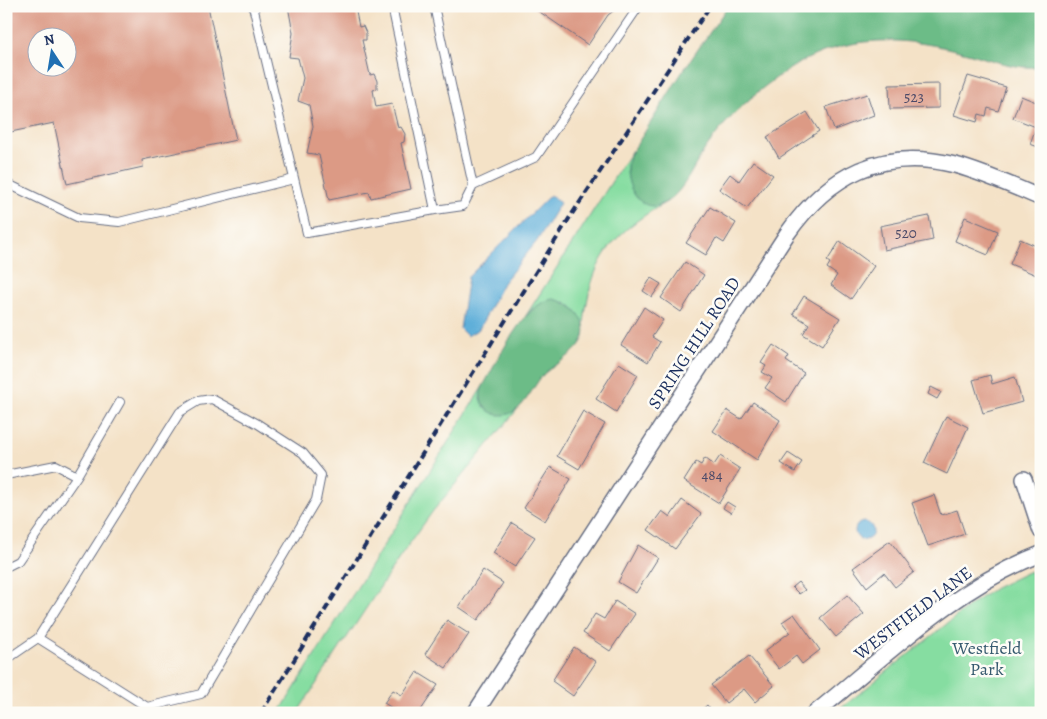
<svg xmlns="http://www.w3.org/2000/svg" width="1047" height="719" viewBox="0 0 1047 719" font-family="Alegreya,serif">
<style>
.green{fill:#86dda1;stroke:#508680}
.forest{fill:#6cbc87;stroke:#447672}
.water{fill:#5fafd9;stroke:#3d6f9c}
.building{fill:#dc9a85;fill-rule:evenodd}
.lines{fill:none;stroke-linecap:round;stroke-linejoin:round}
.lane-casing{stroke:#676e83;stroke-width:10}
.street-casing{stroke:#676e83;stroke-width:18}
.lane{stroke:#fff;stroke-width:8}
.street{stroke:#fff;stroke-width:15}
.rail{stroke:#1b2f5e;stroke-width:4;stroke-dasharray:8 4;stroke-linecap:butt}
.labels{text-anchor:middle;dominant-baseline:central;stroke-width:5;stroke-linejoin:round;paint-order:stroke}
.number-label{font-size:15px;fill:#4b4a68}
.street-label{font-size:18px;fill:#1b2f5e;stroke:#fdfcf7}
.park-label{font-size:18px;fill:#365a6f;stroke:#fdfcf7}
</style>
<rect width="100%" height="100%" fill="#fdfcf7"/>
<filter id="ink" filterUnits="userSpaceOnUse"><feTurbulence type="fractalNoise" baseFrequency=".02" numOctaves="2"/><feDisplacementMap in="SourceGraphic" scale="10" xChannelSelector="R" yChannelSelector="G"/><feConvolveMatrix kernelMatrix="1 2 1 2 8 2 1 2 1" color-interpolation-filters="sRGB"/></filter>
<filter id="wash" filterUnits="userSpaceOnUse"><feTurbulence type="fractalNoise" baseFrequency=".0096" numOctaves="4" result="noise"/><feDisplacementMap in="SourceGraphic" scale="20" xChannelSelector="R" yChannelSelector="G"/><feGaussianBlur stdDeviation="1.12" result="paint"/><feColorMatrix in="noise" values="0 0 0 0 0 0 0 0 0 0 0 0 0 0 0 0 0 1.4 0 .05"/><feComposite in="paint" operator="in"/></filter>
<g filter="url(#wash)">
<rect width="100%" height="100%" fill="#f4e2c7"/>
<!-- green -->
<path class="green" d="M632,150c-9,17 -5,33 5,48l24,7 7,-4c-61,35 -79,62 -85,133 1,-16 -5,-24 -18,-32l-32,6 -8,9z
M483,386l-3,12 4,10 33,1 4,-4 -88,106 -33,46 -103,156h-18z
M1030,571l11,35v107h-206l138,-110 22,-15z"/>
<!-- forest -->
<path class="forest" d="M728,6h313v61c-26,2 -46,-6 -70,-13 -66,-18 -124,-22 -183,16 -30,19 -59,46 -80,75 -14,18 -24,50 -46,59 -17,7 -28,-6 -33,-21 -2,-9 -3,-17 0,-26l52,-83z
M553,299c22,4 43,27 25,48 -10,12 -26,18 -36,29 -9,11 -17,30 -29,36 -19,10 -39,-7 -30,-26 14,-24 41,-84 70,-87z"/>
<!-- water -->
<path class="water" d="M550,195l10,8 -23,38 -34,42 -24,46 -12,7 -7,-7 8,-52z
M855 531a9 9 0 1 1 18 0a9 9 0 1 1-18 0Z"/>
<g id="blocks">
<!-- building -->
<path class="building" d="M6,6h202l28,134 -94,20 1,7 -76,17 -13,-61 -48,10zM38,38h30v30h-30z
M288,6h84v2l-16,4 3,15 4,-1 3,7v7h-4l8,35 4,-1 3,7v8l-4,1 3,17 16,-3 6,24 3,-1 4,7 -1,8 -3,1 10,46 -40,9 -2,-6 -40,8 -10,-45 -12,-2 6,-27 -4,-21 -11,-4 5,-23 -5,-20 -9,-1 4,-24z
M531,6h89l-12,9 -20,30z
M968,76l38,11 -8,24 -10,-3 -2,8 -7,-2 -2,8 -23,-7z
M939,84v24l-49,1 -1,-24z
M867,94l7,21 -40,15 -8,-23z
M1021,96l20,8v44l-11,-4 6,-17 -23,-9z
M807,112l12,19 -40,27 -12,-21z
M753,161l20,14 -26,33 -28,-19 11,-15 9,7z
M710,207l26,16 -12,20 -8,-5 -10,17 -20,-12z
M929,216l4,24 -49,10 -4,-24z
M965,217l33,14 -10,24 -33,-14z
M1020,239l21,9v29l-31,-13z
M840,241l34,25 -23,33 -20,-14 6,-10 -10,-7 3,-5 -3,-2z
M685,262l19,13 -23,37 -20,-14z
M651,278l10,6 -9,13 -9,-6z
M804,296l36,22 -18,28 -19,-12 6,-10 -16,-10z
M644,307l19,13 -11,17 8,5 -12,20 -27,-17z
M773,345l16,11 -3,5 18,12 -18,29 -21,-14 7,-10 -10,-6 4,-6 -5,-3z
M619,363l19,12 -22,37 -20,-13z
M990,375l2,9 23,-7 7,25 -39,11 -10,-33z
M931,387l10,5 -4,7 -9,-5z
M753,402l27,18 -23,40 -44,-29 14,-21 14,9z
M583,411l22,13 -26,45 -22,-13z
M946,416l22,11 -21,47 -23,-11z
M788,453l14,9 -7,10 -14,-9z
M720,456l20,13 -21,34 -35,-22 12,-19 5,3 4,-7 9,7z
M550,467l21,12 -26,42 -21,-13z
M934,495l7,20 16,-5 8,24 -37,12 -16,-43z
M682,500l19,14 -26,35 -27,-19 14,-19 8,6z
M727,502l8,5 -4,6 -8,-5z
M512,523l23,14 -20,30 -22,-14z
M890,541l24,31 -19,15 -11,-14 -17,14 -14,-19z
M638,545l20,13 -22,35 -18,-11z
M483,570l20,13 -25,37 -19,-13z
M798,582l7,8 -6,4 -7,-7z
M847,595l17,19 -28,23 -16,-19z
M615,601l20,13 -25,37 -27,-18 12,-19 9,5z
M794,614l26,36 -18,14 -6,-8 -17,13 -14,-18 25,-19 -8,-10z
M447,620l22,14 -23,34 -21,-14z
M574,647l22,15 -23,34 -21,-15z
M749,656l25,30 -19,16 -11,-13 -18,14 -15,-18z
M417,672l21,13 -19,28h-19l-16,-10 9,-13 9,5z
M707,705l6,8h-15z"/>
</g>
</g>
<g filter="url(#ink)">
<use href="#blocks" fill-opacity="0" stroke="#676e83" stroke-width="1"/>
<g class="lines">
<defs>
<path id="lane" d="M253,6l54,227 128,-23 -43,-204
M434,6l39,180 63,-29 103,-151
M6,183l73,35 40,4 175,-43
M435,210l28,-4 10,-20
M6,475l50,-10 21,11 43,-74
M6,567l12,-6 59,-85
M6,660l32,-22 109,69 54,-13 115,-194 5,-25 -18,-22 -45,-29 -46,-25 -14,2 -18,11 -142,226"/>
<path id="street" d="M1024,479l17,52
M475,713l312,-479c42,-60 95,-87 168,-69 29,8 58,21 86,33
M815,713c71,-57 140,-126 226,-159"/>
</defs>
<!-- lane casing -->
<use href="#lane" class="lane-casing"/>
<!-- street casing -->
<use href="#street" class="street-casing"/>
<!-- lane -->
<use href="#lane" class="lane"/>
<!-- street -->
<use href="#street" class="street"/>
<!-- rail -->
<path class="rail" d="M261,713l309,-496 140,-211"/>
</g>
</g>
<g class="labels">
<!-- number labels -->
<g class="number-label">
<text x="914" y="97">523</text>
<text x="906" y="233">520</text>
<text x="712" y="475">484</text>
</g>
<!-- street labels -->
<g class="street-label">
<text transform="translate(694 343) rotate(-57)">SPRING HILL ROAD</text>
<text transform="translate(913 613) rotate(-37)">WESTFIELD LANE</text>
</g>
<!-- park labels -->
<g class="park-label">
<text x="987" y="648">Westfield<tspan x="987" dy="21">Park</tspan></text>
</g>
</g>
<!-- margin -->
<rect width="1047" height="719" fill="none" stroke="#fdfcf7" stroke-width="25"/>
<!-- north arrow -->
<g transform="translate(52 52) rotate(348)"><circle r="24" fill="#fdfcf7" stroke="#a3aaba"/>
<path d="M0-4L9 19L0 12L-9 19Z" fill="#1f6fb2"/>
<text y="-8" font-size="14" font-weight="bold" text-anchor="middle" fill="#1b2f5e">N</text>
</g>
</svg>
